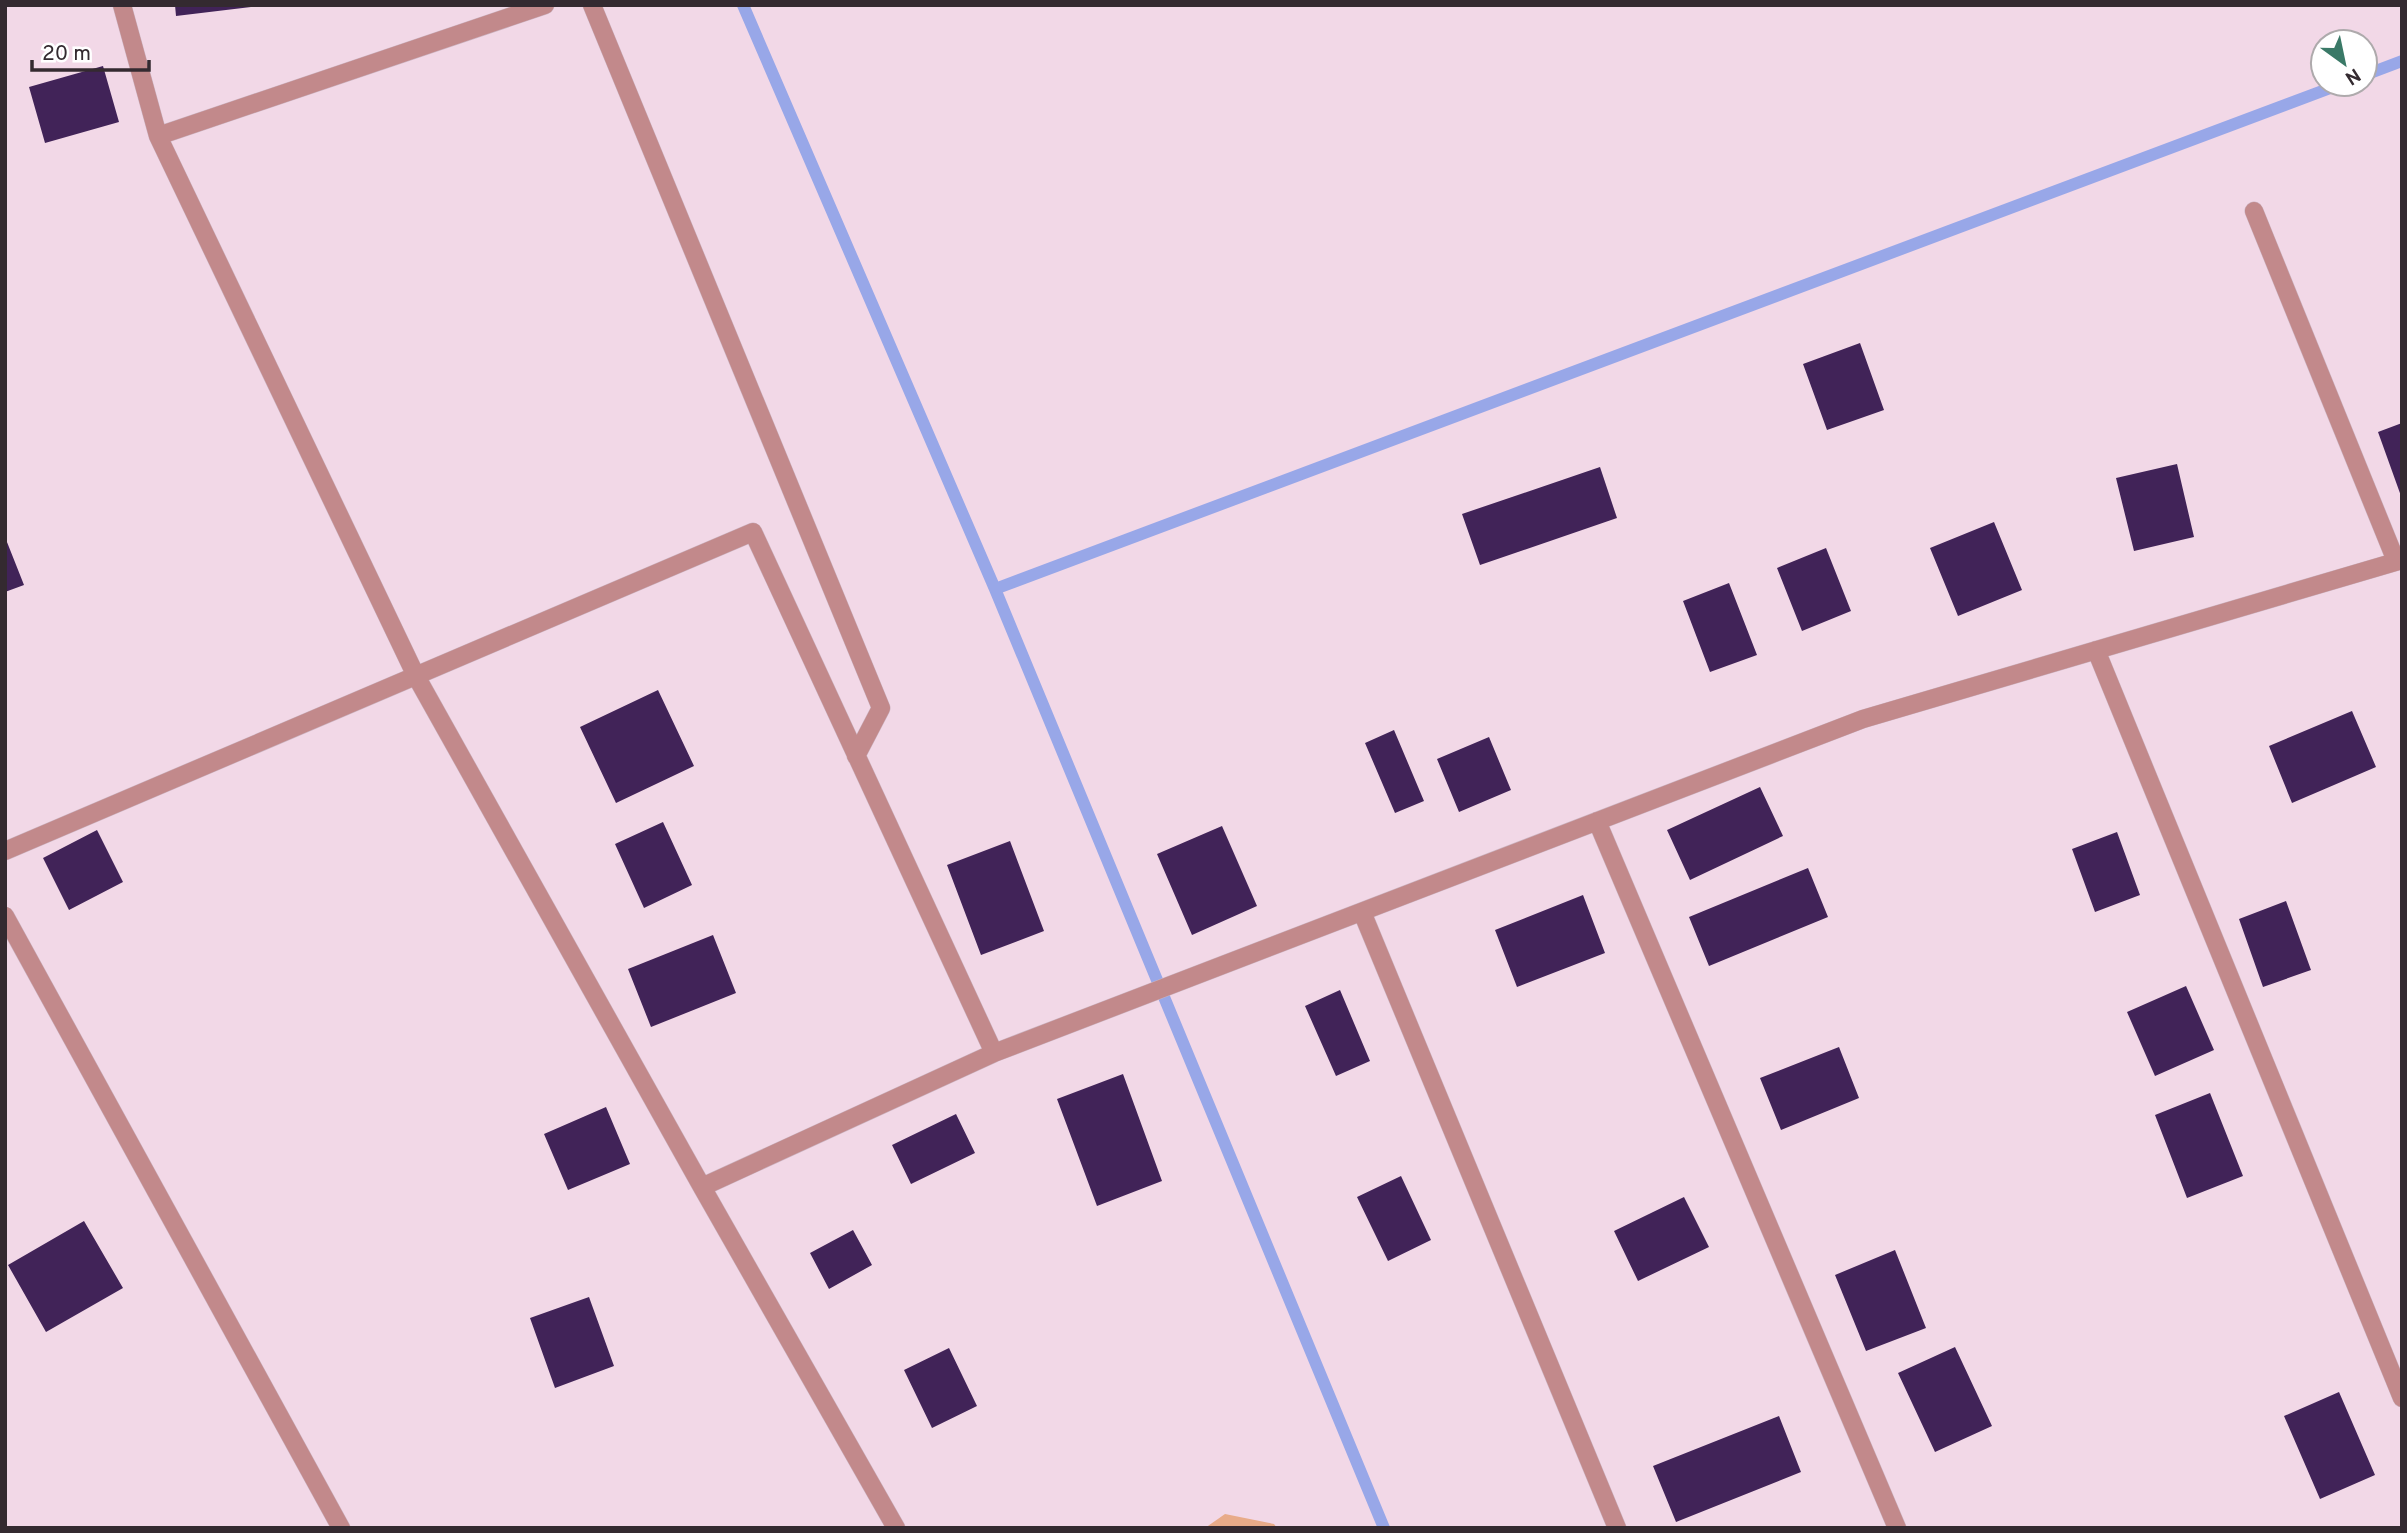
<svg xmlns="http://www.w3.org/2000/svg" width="2407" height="1533" viewBox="0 0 2407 1533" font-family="Overpass,sans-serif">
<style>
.green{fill:#e8ab89}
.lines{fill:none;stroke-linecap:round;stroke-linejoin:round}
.stream{stroke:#98a7e8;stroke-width:12}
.building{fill:#412358}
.street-casing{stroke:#ccb5c2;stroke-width:19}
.street{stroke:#c2898b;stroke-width:18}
</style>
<rect width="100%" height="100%" fill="#f2d8e7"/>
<!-- green -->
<path class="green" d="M1225,1514l49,10 3,4h-72z"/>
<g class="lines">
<!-- stream -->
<path class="stream" d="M743,5l252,584 389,939
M2365,75l37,-14
M995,589l1346,-505"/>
</g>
<!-- building -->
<path class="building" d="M175,5h76v2l-75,9z
M103,66l16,56 -74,21 -16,-56z
M1860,343l24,67 -57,20 -24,-66z
M2402,423v73h-1l-23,-64z
M2177,464l17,73 -60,14 -18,-73z
M1600,467l17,51 -137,47 -18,-51z
M1994,522l28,68 -64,26 -28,-68z
M5,537l19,48 -19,7z
M1826,548l25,63 -49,20 -25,-63z
M1729,583l28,72 -47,17 -27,-71z
M658,690l36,76 -78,37 -36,-76z
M2352,711l24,56 -84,36 -23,-57z
M1394,730l30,71 -29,12 -30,-70z
M1489,737l22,53 -52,22 -22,-53z
M1760,787l23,49 -93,44 -23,-50z
M663,822l29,63 -48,23 -29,-64z
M1222,826l35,80 -65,29 -35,-81z
M97,830l26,52 -54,28 -26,-52z
M2117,832l23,63 -45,17 -23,-63z
M1010,841l34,90 -63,24 -34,-90z
M1808,868l20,49 -119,49 -20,-49z
M1583,895l22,58 -88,34 -22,-57z
M2286,901l25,69 -48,17 -24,-68z
M713,935l23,58 -85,34 -23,-58z
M2186,986l28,64 -59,26 -28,-64z
M1340,990l30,71 -34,15 -31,-70z
M1839,1047l20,51 -78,32 -21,-52z
M1123,1074l39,107 -65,25 -40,-107z
M2210,1093l33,83 -56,22 -32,-83z
M606,1107l24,57 -62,26 -24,-56z
M956,1114l19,39 -64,31 -19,-39z
M1401,1176l30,64 -43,21 -31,-64z
M1684,1197l25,50 -71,34 -24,-50z
M84,1221l39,67 -77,44 -38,-67z
M853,1230l19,35 -43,24 -19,-36z
M1895,1250l31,78 -60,23 -31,-76z
M589,1297l25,69 -59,22 -25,-70z
M1955,1347l37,79 -57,26 -37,-79z
M949,1348l28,58 -45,22 -28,-58z
M2339,1392l36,83 -55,24 -36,-83z
M1779,1416l22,56 -125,50 -23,-56z"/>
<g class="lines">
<defs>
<path id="street" d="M122,5l36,131 258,540 286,511 194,341
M592,5l289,703 -25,48
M158,136l387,-131
M2254,211l142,350
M2096,650l306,748
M1597,821l300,707
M5,851l748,-319 241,521
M1362,912l255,616
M5,916l336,612
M702,1187l292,-134 869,-334 539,-159"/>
</defs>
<!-- street casing -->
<use href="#street" class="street-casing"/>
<!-- street -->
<use href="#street" class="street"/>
</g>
<!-- border -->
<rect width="2407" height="1533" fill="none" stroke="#342a30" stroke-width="14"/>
<!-- north arrow -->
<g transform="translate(2344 63) rotate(147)"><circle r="33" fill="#ffffff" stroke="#aeaaac" stroke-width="2"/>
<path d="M0-5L12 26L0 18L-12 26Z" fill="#3a7967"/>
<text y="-10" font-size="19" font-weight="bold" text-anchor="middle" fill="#342a30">N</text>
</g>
<!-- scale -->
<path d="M32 60v10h117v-10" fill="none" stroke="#342a30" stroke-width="3.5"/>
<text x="42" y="60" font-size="21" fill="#342a30" stroke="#ffffff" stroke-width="5" paint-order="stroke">20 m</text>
</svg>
